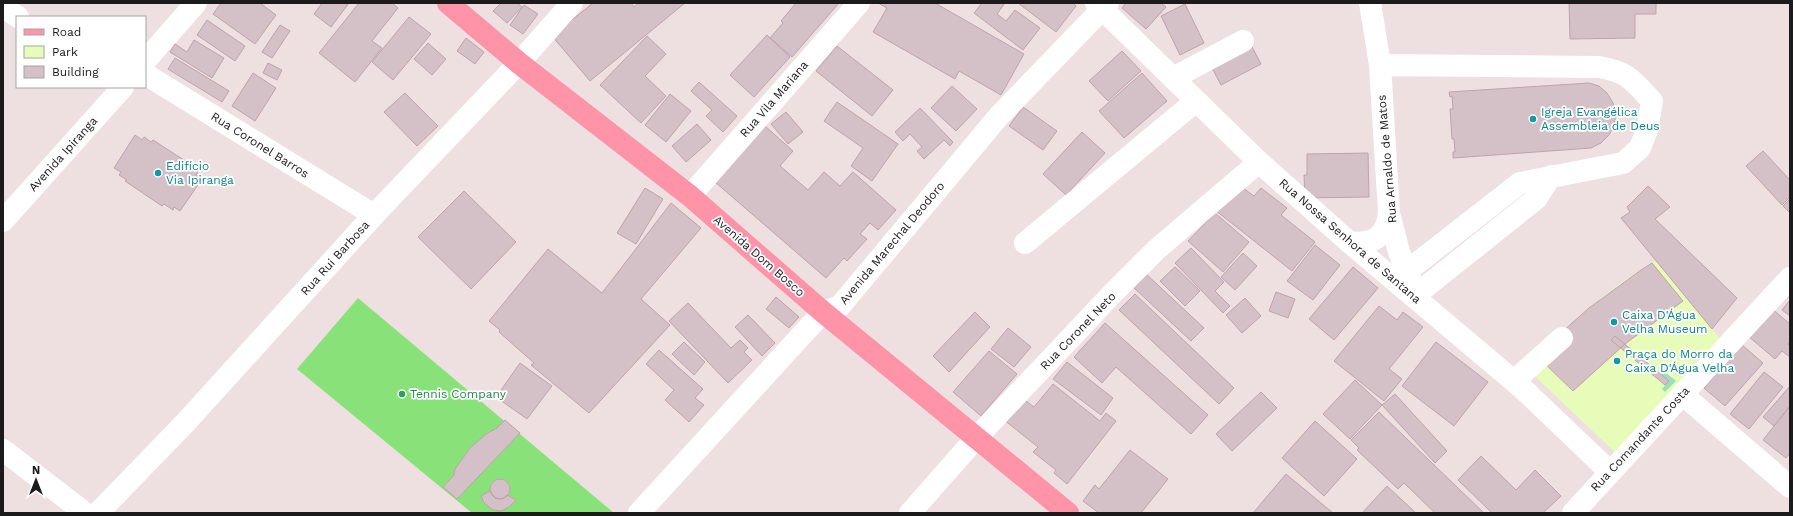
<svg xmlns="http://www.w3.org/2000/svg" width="1793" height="516" viewBox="0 0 1793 516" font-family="'Work Sans',sans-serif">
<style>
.park{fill:#e7fcb9}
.pitch{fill:#88e279}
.water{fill:#9ddebb}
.building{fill:#d4c0c7;stroke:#c0a2ac}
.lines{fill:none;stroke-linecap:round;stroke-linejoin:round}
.minor{stroke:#fff;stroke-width:22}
.major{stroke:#ff94a9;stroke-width:22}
.culture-dot{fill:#0f9aa8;stroke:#fff;stroke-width:1.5}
.leisure-dot{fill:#2e9e5b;stroke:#fff;stroke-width:1.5}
.labels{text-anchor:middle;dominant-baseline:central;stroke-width:3.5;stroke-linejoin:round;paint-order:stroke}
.street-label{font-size:12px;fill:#1b1b1b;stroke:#fff}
.culture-label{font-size:12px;fill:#0d838f;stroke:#fff;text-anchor:start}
.leisure-label{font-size:12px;fill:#27864d;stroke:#fff;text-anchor:start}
</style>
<rect width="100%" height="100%" fill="#eee0e1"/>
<!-- park -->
<path class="park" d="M1656,261l66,80 -105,113 -93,-88c41,-37 83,-78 132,-105z"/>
<!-- pitch -->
<path class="pitch" d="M358,298l256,215h-142l-175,-144z"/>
<!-- water -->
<path class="water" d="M1662,370l14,11 -11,11 -3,-3 7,-8 -10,-8z"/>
<!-- building -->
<path class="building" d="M221,3h39l16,12 -21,29 -42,-30z
M322,3h27l-18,24 -17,-13z
M359,3h33l6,5 -26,33 10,7 -27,34 -36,-29z
M501,3h16l5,4 -15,16 -14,-12z
M593,3h38l3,4 5,-4h46l-95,78 -38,-45z
M796,3h43l-47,54 -22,-19 13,-15 -2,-2z
M878,3h57l89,51 -23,41 -42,-24 -4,8 -82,-47 14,-24z
M982,3h23l-8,11 9,7 9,-11 25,18 -17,22 -49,-37z
M1018,3h55l3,3 -20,26z
M1126,3h35l5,4 -20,22 -24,-21z
M1569,3h87v11h-21v24l-65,1z
M1185,4l19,39 -24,12 -19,-39z
M524,5l14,9 -15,20 -13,-9z
M409,17l22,17 -38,46 -21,-18z
M207,20l38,26 -10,15 -38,-26z
M280,25l10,6 -18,27 -10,-6z
M767,35l23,22 -36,40 -24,-22z
M647,36l19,18 -21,22 21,20 -25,27 -41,-38z
M466,38l18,14 -9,12 -18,-13z
M194,40l30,18 -12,20 -42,-26 5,-8 12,8z
M428,43l18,16 -14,16 -18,-16z
M1250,43l11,21 -40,21 -11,-21z
M837,46l56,44 -21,26 -56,-45z
M1122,51l19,20 -33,30 -19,-20z
M175,58l54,33 -7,11 -54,-33z
M268,63l14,7 -5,10 -14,-7z
M253,73l23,15 -21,33 -23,-15z
M1142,73l25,28 -43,37 -25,-27z
M699,82l38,34 -14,16 -17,-16 6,-6 -21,-19z
M1589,83l10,3 8,7 6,10 3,11 -2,11 -5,10 -8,8 -10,5 -138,10v-6h2l-1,-13h-2l-2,-30h3l-1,-13 -2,1 -1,-5z
M952,86l25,23 -21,22 -25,-23z
M405,93l33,33 -21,20 -33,-34z
M670,94l21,17 -25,31 -21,-17z
M837,102l61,42 -26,37 -21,-15 12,-18 -39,-27z
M1023,107l34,24 -14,19 -34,-24z
M920,108l33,34 -3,4 -6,-6 -20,19 -7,-8 5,-4 -12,-13 -7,7 -8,-9z
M786,112l17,20 -15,12 -17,-20z
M697,124l14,16 -25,22 -14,-16z
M765,126l28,25 -13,15 28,24 16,-18 16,14 13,-14 43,38 -18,20 -8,-7 -10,11 7,5 -20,22 -3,-3 -18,20 -111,-96z
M1082,132l23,21 -39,42 -23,-21z
M135,135l7,5 2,-3 7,5 2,-2 37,24 -2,2 10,6 -2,3 6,4 -22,32 -6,-4 -1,3 -9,-6 -2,2 -37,-25 2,-1 -8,-5 2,-3 -7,-4z
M1763,151l27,29v17l-8,8 -36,-39z
M1368,153l1,44 -64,1 -1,-23h3v-21z
M1236,183l18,13 7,-8 26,20 -6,7 34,27 -23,29 -77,-61z
M1648,186l22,21 -15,12 82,79 -25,31 -91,-111 9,-6 -3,-5z
M645,188l18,11 -27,45 -19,-11z
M464,191l52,51 -45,47 -53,-52z
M1790,199v14l-7,-7z
M671,203l30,25 -60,71 29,26 -81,88 -58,-48 3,-2 -35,-31 1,-2 -11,-9 59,-72 54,44z
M1215,213l34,29 -26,30 -35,-31z
M1315,245l25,20 -27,35 -26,-19z
M1191,248l33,34 -9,9 15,15 -7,7 -48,-50z
M1243,253l14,13 -22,24 -14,-13z
M1652,263l31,38 -58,43 -52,47 -37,-36 53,-47 52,-38z
M1175,267l25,24 -15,15 -25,-25z
M1353,267l25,21 -44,52 -25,-21z
M1145,273l59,55 -13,13 -59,-55z
M1276,292l19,7 -7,19 -19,-7z
M1135,294l99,94 -15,16 -100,-94z
M776,297l23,20 -10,11 -23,-19z
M1245,298l16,18 -19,17 -16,-18z
M1790,300v16l-8,-6z
M688,303l43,45 9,-8 8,8 -4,4 8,8 -24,23 -59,-62z
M1379,306l18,14 6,-8 20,15 -34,42 13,10 -18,22 -50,-40z
M1772,309l18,15v17l-2,3 2,2v11l-8,-6 -7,8 -27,-23z
M975,312l15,15 -41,45 -16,-16z
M748,315l27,28 -13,13 -27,-29z
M1105,323l103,92 -17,19 -75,-67 -14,16 -28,-26z
M1008,328l23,19 -17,20 -23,-18z
M1615,336l54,45 -4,4 -54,-45z
M684,342l21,20 -11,13 -22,-21z
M1436,342l52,40 -34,44 -52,-40z
M1742,345l21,18 -38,43 -21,-18z
M659,350l44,39 -8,9 9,7 -15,17 -24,-22 9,-10 -28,-26z
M989,351l28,23 -36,42 -28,-24z
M1067,362l46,36 -12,17 -48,-36z
M520,363l32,23 -25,33 -31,-22z
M1764,372l19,15 -34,42 -19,-15z
M1355,380l27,25 -32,34 -27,-25z
M1053,384l47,37 6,-8 10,8 -49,63 -13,-11 2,-3 -23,-18 5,-5 -34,-27 18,-22 12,9z
M1790,386v20l-16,20 -11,-9z
M1261,392l16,16 -45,43 -16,-17z
M1395,394l52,57 -12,12 -53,-58z
M1790,406v47l-4,5 -23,-18z
M1379,412l105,101h-49l-31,-30 -6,6 -41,-39 2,-2 -8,-8z
M505,420l15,13 -63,66 -14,-12 11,-12 1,-6 15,-21 16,-14 11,-6z
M1315,421l42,38 -33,37 -42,-38z
M1130,450l38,29 -27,34h-42l-16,-12 12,-16 4,4z
M1481,456l35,34 19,-20 26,26 -18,17h-51l-34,-33z
M1286,474l47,39h-80z
M490 489a10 10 0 1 1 20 0a10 10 0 1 1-20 0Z
M1387,486l29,27h-54z
M490,491l5,7 7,1 5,-4 9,5 -7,7 -8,4 -8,-1 -9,-7 -3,-7z"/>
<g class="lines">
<!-- minor -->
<path class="minor" d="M1096,3l163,159 90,80 173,146 88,84
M1370,3l10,62 9,148 10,39 13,31
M3,7l15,10
M145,61l51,-58
M1380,65l219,2c30,5 34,14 53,34l-5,29 -7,18 -17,15 -103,20 -113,88
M145,74l229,141
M1173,78l70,-37
M690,196l169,-193
M3,221l120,-134
M1349,242c23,3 37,-4 40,-29
M1025,243l171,-142
M1418,293l118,-94 15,-23
M1514,381l48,-43
M1682,394l108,93
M3,450l82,63
M98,513l88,-91 188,-207 145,-152 53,-60
M639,513l184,-201 17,-6 159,-190 109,-113
M910,513l67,-76 136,-144 44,-44 102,-87
M1573,513l217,-235"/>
<!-- major -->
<path class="major" d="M448,3l71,60 171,133 133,116 245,201"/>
</g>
<!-- markers -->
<g class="culture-dot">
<circle cx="1533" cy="119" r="4"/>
<circle cx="158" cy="173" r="4"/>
<circle cx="1614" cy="322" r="4"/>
<circle cx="1617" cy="361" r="4"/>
</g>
<circle class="leisure-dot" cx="402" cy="394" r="4"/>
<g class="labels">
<!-- street labels -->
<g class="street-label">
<text transform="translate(774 99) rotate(-49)">Rua Vila Mariana</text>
<text transform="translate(260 145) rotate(32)">Rua Coronel Barros</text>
<text transform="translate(63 154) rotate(-48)">Avenida Ipiranga</text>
<text transform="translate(1387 159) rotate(-95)">Rua Arnaldo de Matos</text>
<text transform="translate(1350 241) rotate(41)">Rua Nossa Senhora de Santana</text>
<text transform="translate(892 243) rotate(-50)">Avenida Marechal Deodoro</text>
<text transform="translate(759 256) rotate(41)">Avenida Dom Bosco</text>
<text transform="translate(335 258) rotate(-48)">Rua Rui Barbosa</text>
<text transform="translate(1078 331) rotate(-46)">Rua Coronel Neto</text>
<text transform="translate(1640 439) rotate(-47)">Rua Comandante Costa</text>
</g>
<!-- culture labels -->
<g class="culture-label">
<text x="1541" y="112">Igreja Evangélica<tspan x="1541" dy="14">Assembleia de Deus</tspan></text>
<text x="166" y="166">Edifício<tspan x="166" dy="14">Via Ipiranga</tspan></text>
<text x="1622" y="315">Caixa D'Água<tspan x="1622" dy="14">Velha Museum</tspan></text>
<text x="1625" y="354">Praça do Morro da<tspan x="1625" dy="14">Caixa D'Água Velha</tspan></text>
</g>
<!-- leisure labels -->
<g class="leisure-label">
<text x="410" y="394">Tennis Company</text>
</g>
</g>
<!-- border -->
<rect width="1793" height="516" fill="none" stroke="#1b1b1b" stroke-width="8"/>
<!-- legend -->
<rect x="16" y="16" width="130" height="72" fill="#ffffff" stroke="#a4a4a4"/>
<rect x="24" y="29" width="20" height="6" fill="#ff94a9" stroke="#a4a4a4"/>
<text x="52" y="36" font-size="12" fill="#1b1b1b">Road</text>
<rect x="24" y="46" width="20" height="12" fill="#e7fcb9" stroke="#a4a4a4"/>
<text x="52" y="56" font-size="12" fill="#1b1b1b">Park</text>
<rect x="24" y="66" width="20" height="12" fill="#d4c0c7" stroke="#a4a4a4"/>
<text x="52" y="76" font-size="12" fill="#1b1b1b">Building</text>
<!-- north arrow -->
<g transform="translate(36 480)" stroke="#ffffff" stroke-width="3" paint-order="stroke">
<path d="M0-3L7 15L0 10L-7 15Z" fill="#1b1b1b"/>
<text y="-6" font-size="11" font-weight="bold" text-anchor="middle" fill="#1b1b1b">N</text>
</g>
</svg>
